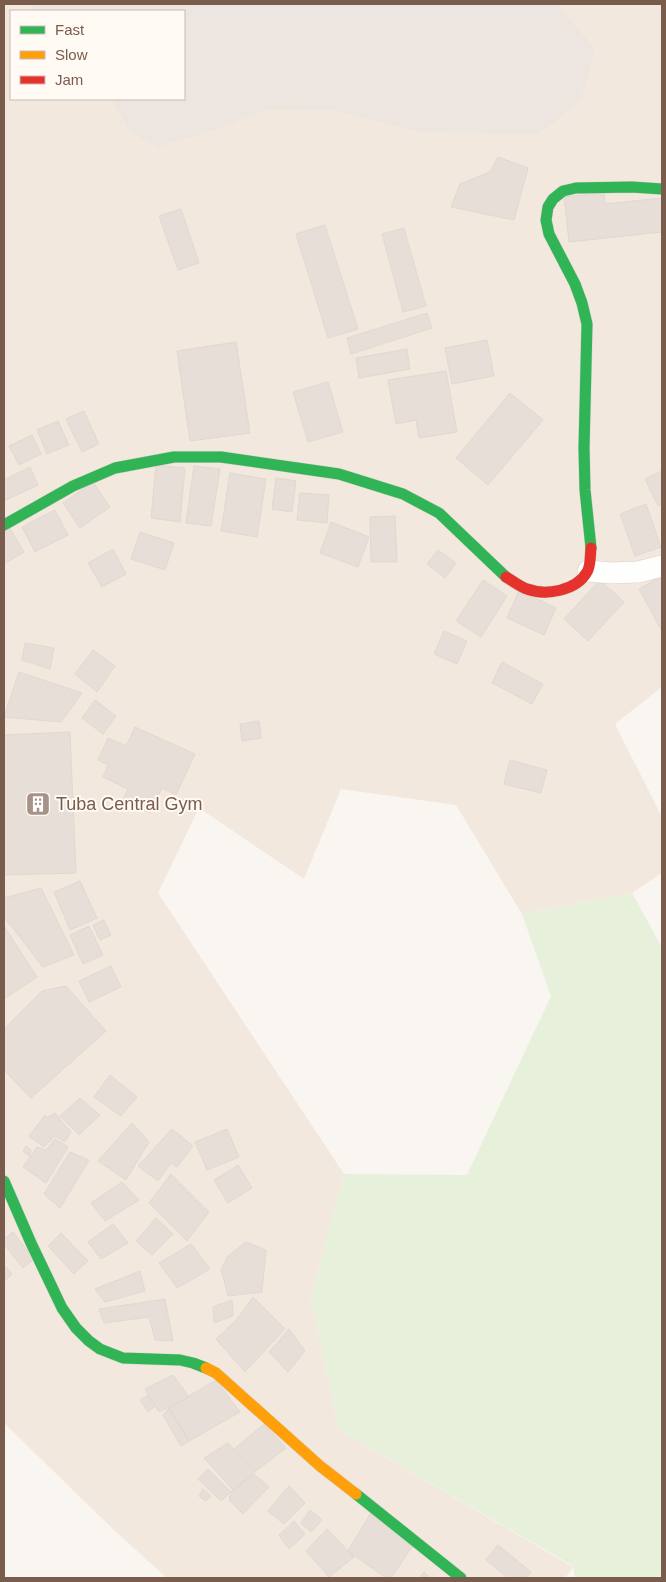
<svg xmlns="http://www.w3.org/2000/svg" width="666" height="1582" viewBox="0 0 666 1582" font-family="Helvetica,sans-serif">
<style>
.residential{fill:#f2e8de;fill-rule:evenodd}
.industrial{fill:#ede5e0}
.green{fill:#e7f0db}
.building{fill:#e6ded7;stroke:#e2d8d2}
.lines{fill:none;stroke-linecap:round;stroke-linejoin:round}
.street-casing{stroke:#d7d1cb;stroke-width:22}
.fast-casing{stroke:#d9d2cb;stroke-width:12}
.slow-casing{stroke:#d9d2cb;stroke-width:12}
.jam-casing{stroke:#d9d2cb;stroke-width:12}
.street{stroke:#fefefd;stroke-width:21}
.fast{stroke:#30b455;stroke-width:11}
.slow{stroke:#ff9f0a;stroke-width:11}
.jam{stroke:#e5322d;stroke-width:11}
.labels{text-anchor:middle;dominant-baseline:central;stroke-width:4;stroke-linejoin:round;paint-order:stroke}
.poi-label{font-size:18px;fill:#7a5c4d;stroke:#fffaf3;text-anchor:start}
</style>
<rect width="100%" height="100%" fill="#f9f5f0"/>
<!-- residential -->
<path class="residential" d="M4,4h658v683l-47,37 47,93v56l-30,20 -110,21 -66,-109 -115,-16 -37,90 -105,-71 -41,85 186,281 -33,124 28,132 234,137 -8,11h-398l-52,-47 -111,-108zM11,11h173v88h-173z"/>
<!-- industrial -->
<path class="industrial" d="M34,4h523l38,45 -14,51 -42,34 -119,-2 -81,-21 -71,-2 -45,18 -65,20 -28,-15 -18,-33h72v-88h-148l-4,-2z"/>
<!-- green -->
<path class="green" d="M632,893l30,55v630h-87l-2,-12 -234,-136 -28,-132 33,-124 123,1 84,-179 -29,-82z"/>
<!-- building -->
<path class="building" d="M498,157l30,11 -14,52 -63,-13 9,-23 30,-12z
M604,193l1,11 57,-6v34l-93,10 -5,-45z
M181,209l18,54 -21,7 -19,-54z
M325,225l33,104 -30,9 -32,-104z
M404,228l22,78 -23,6 -21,-78z
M427,313l5,15 -81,26 -4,-16z
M487,340l7,36 -42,8 -7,-36z
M236,342l14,91 -60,8 -13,-90z
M407,349l3,20 -51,9 -3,-20z
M446,371l11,61 -38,6 -3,-18 -20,4 -8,-44z
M328,382l15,50 -35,10 -15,-50z
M510,393l33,27 -55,65 -32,-27z
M84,411l15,33 -17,8 -16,-33z
M58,421l11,24 -22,9 -10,-24z
M32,435l9,19 -22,11 -10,-19z
M156,465l29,3 -5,54 -29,-4z
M194,466l26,3 -9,57 -25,-3z
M30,467l8,18 -34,16v-21z
M662,471v33l-4,2 -13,-27z
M230,473l36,6 -9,58 -36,-6z
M276,478l20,3 -4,31 -20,-3z
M93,482l17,25 -30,21 -17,-25z
M300,493l29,2 -2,28 -30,-3z
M646,504l15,43 -26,9 -15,-42z
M55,510l13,25 -33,17 -13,-25z
M395,516l2,46h-26l-1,-45z
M331,522l38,15 -11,30 -38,-14z
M9,527l15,25 -20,12v-33z
M140,532l34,11 -9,27 -34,-11z
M113,549l13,25 -24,13 -14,-24z
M438,550l18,13 -11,15 -18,-14z
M662,576v55l-23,-42z
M483,580l24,16 -26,41 -25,-16z
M600,580l24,22 -36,39 -24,-22z
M519,590l37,18 -12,27 -37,-17z
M444,631l23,10 -10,23 -23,-10z
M25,643l29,5 -4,21 -28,-9z
M93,650l22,16 -18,26 -22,-18z
M502,662l41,22 -11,20 -40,-21z
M19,672l63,21 -21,29 -57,-5z
M95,700l21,16 -13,18 -21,-16z
M259,721l2,17 -19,3 -2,-17z
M135,727l60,27 -19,41 -14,-7 -12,25 -27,-13 5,-11 -25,-12 5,-12 -10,-5 10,-22 18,8z
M70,732l6,141 -72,2v-140z
M510,760l37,10 -6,23 -37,-9z
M80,881l17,37 -27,12 -16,-38z
M41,888l33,67 -31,12 -39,-50v-19z
M104,920l7,15 -11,5 -7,-15z
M4,926l33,51 -33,22z
M89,926l14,29 -20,9 -13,-29z
M111,966l10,21 -32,15 -10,-21z
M66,986l40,45 -75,67 -27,-28v-38l3,-6 35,-35z
M110,1075l27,22 -16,19 -27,-19z
M80,1098l20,17 -21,20 -19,-19z
M55,1113l16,19 -6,10 -10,-6 -11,11 -15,-11 16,-21 2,3z
M132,1123l17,19 -23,38 -28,-19z
M172,1129l21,17 -16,21 -6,-4 -13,18 -20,-15z
M227,1129l12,28 -32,13 -12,-28z
M55,1139l13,8 -22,36 -23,-16 14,-20 9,3z
M26,1146l5,4 -2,6 -6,-5z
M70,1152l19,8 -29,48 -16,-14z
M238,1165l14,23 -24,15 -14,-23z
M171,1174l38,38 -22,29 -38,-38z
M122,1182l17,18 -34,21 -14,-18z
M156,1218l17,16 -21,21 -16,-14z
M113,1224l15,19 -27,16 -13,-17z
M13,1232l21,27 -11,9 -19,-24v-5z
M61,1233l27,28 -14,13 -26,-28z
M246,1242l20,8 -4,42 -34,4 -7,-27 7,-13z
M191,1244l19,25 -33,19 -18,-25z
M4,1265l8,9 -8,7z
M140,1271l5,20 -40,11 -10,-13z
M253,1297l32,32 -40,43 -29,-33 22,-21z
M165,1299l8,42 -18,-1 -6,-23 -45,6 -5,-14z
M232,1300l1,16 -19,7 -1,-16z
M289,1329l16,22 -17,21 -19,-20z
M173,1375l16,22 -30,15 -14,-23z
M216,1380l24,32 -51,29 -20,-33z
M148,1395l7,11 -7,6 -8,-12z
M169,1408l20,33 -8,5 -18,-31z
M264,1424l22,24 -30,23 -22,-22z
M228,1443l28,28 -23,19 -29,-32z
M208,1469l23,23 -10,9 -23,-22z
M254,1474l15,13 -26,27 -14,-14 2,-8z
M289,1486l16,17 -21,21 -16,-13z
M203,1489l8,7 -5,5 -7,-5z
M310,1510l12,10 -11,12 -10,-9z
M372,1511l42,33 -23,34h-5l-38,-27z
M294,1521l11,13 -16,15 -10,-14z
M327,1529l27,28 -25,20 -23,-26z
M498,1545l33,27 -5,6h-18l-22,-18z
M424,1572l6,6h-11z"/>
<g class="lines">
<defs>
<path id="street" d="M588,571l24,2 26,-1 24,-6"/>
<path id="fast" d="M4,525l69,-39 42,-18 59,-11h47l118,17 64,20 36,19 67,64
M591,548l-6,-58 -1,-42 3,-124 -5,-21 -7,-19 -26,-50 -3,-14 2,-13 5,-8 10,-8 13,-3 56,-1 30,2
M4,1181l27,62 31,65 14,20 13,13 11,8 23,9 57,2 13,3 13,5
M356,1494l105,84"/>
<path id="slow" d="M206,1368l10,5 104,93 36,28"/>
<path id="jam" d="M506,577c7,4 14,10 21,12 19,7 49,2 60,-17 4,-6 3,-17 4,-24"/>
</defs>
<!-- street casing -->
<use href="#street" class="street-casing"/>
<!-- fast casing -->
<use href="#fast" class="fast-casing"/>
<!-- slow casing -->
<use href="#slow" class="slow-casing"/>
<!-- jam casing -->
<use href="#jam" class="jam-casing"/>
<!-- street -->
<use href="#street" class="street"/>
<!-- fast -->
<use href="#fast" class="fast"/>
<!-- slow -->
<use href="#slow" class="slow"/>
<!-- jam -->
<use href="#jam" class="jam"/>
</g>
<!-- icons -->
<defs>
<symbol id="building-square" viewBox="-11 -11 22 22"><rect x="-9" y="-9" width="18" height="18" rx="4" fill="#a69286" stroke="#fffaf3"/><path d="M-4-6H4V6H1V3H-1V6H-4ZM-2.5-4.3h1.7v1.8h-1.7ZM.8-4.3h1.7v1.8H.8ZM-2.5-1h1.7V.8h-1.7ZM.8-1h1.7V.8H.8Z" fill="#fff"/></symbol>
</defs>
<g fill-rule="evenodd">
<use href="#building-square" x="24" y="790" width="28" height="28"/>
</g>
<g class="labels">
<!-- poi labels -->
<g class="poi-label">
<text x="56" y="804">Tuba Central Gym</text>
</g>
</g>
<!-- border -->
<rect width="666" height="1582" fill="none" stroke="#7a5c4d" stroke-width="10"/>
<!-- legend -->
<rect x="10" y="10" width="175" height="90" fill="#fffaf3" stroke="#cabbb1"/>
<rect x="20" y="26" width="25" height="8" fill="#30b455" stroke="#cabbb1"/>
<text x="55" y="35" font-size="15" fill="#7a5c4d">Fast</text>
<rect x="20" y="51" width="25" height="8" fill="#ff9f0a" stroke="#cabbb1"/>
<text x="55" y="60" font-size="15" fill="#7a5c4d">Slow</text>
<rect x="20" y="76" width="25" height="8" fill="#e5322d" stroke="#cabbb1"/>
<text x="55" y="85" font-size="15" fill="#7a5c4d">Jam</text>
</svg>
